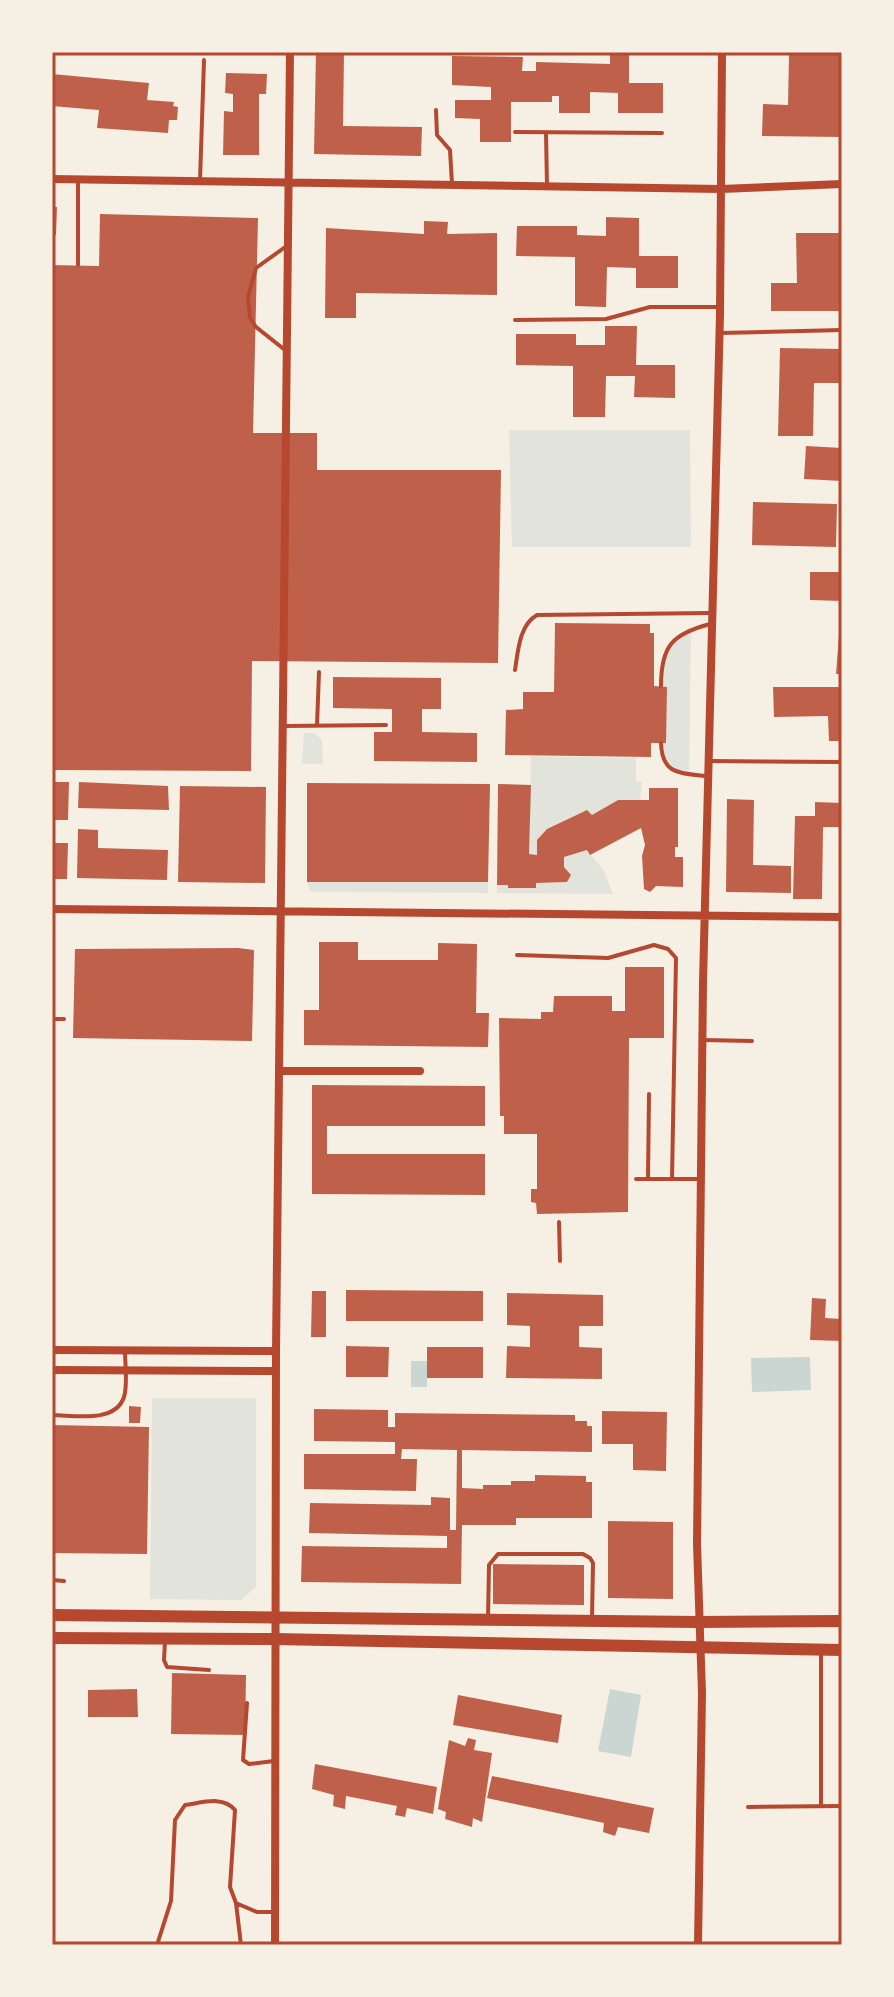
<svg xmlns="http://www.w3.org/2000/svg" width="894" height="1997" viewBox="0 0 894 1997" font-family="Figtree,sans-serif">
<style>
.green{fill:#e2e4dc}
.water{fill:#c9d6d2}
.building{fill:#bf614a}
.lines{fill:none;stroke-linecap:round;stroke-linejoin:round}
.service{stroke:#b5482f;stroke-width:4}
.minor{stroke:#b5482f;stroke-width:8}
.primary{stroke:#b5482f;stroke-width:12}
.neatline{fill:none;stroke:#b5482f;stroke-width:3}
</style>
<rect width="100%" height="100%" fill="#f6efe4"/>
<!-- green -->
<path class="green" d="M509,430h181l1,117h-179z
M687,630l4,3 -2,137c-41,7 -24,-57 -22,-83l-6,-1c3,-24 4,-42 26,-56z
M304,733h11l7,7 1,24h-21z
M531,756l105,2v23l6,1 -2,18h-22l-26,15 -5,-5 -40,19 -10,11v15l-8,-1z
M587,850l17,21 9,23 -116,-1v-8h11v3h28v-5l31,-1 4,-7 -7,-8v-10z
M307,882h181v11l-170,-1 -8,-1z
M152,1398h104v189l-15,13 -91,-1z"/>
<!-- water -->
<path class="water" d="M810,1357l1,33 -59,2 -1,-34z
M411,1361h16v26h-16z
M610,1689l31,6 -10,62 -33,-6z"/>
<!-- building -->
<path class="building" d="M316,52h28l-1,74 79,1 -1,29 -107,-2z
M782,52h60v85l-80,-1 1,-32 25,1 1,-50z
M610,53h19v30h34v30h-45v-20l-28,-1v21h-31v-17h-7v6h-41v40h-31v-23l-25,-1v-18h36v-13l-39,-2v-29l71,1 -1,14h14v-9l74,2z
M226,73l41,1 -1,20h-7v61h-36l1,-44 9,1v-18l-8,-1z
M52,74l97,9 -2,17 27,2 -1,4 5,1 -1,13h-8l-1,13 -71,-5 2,-18 -47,-4z
M52,207h5l-1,28h-4z
M100,214l158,4 -5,215h64v37h184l-3,193 -246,-2 -1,110 -199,-1v-505l47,1z
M606,217l33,1v38h39v32h-42v-20l-29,-1 -1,40 -31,-1v-49l-59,-1 1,-30h60v9l29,1z
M424,221l24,1 -1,12 50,-1v62l-141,-2v25h-31l1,-90 98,6z
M796,233h46v78h-71v-28h26z
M605,326h32l-1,39h39v33l-41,-1 1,-21h-29l-1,41h-32v-51l-57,-1v-31h60v11h29z
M780,348l62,1v34h-28l-1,53h-35z
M806,446l36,2v33l-38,-2z
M753,502l84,2 -1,43 -84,-2z
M810,572h32v29l-32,-1z
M840,622h2v52h-6z
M555,623l95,1v9h4v53l13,1 -1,56h-15v14l-146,-2 1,-45 17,-1v-17h31z
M333,677l108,1v31h-19v23l55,1v29l-103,-1v-29h18v-23l-59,-1z
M773,687h69v54h-13l-1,-25 -54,1z
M52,782h17l-1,38h-16z
M79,782l89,4 1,24 -91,-2z
M307,783l183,1 -2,98h-181z
M498,784l33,1 -2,69 8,1v-15l10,-11 40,-19 5,5 26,-15h31v-12h29v59h-3v10h8v30l-27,-1 -6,6 -6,-3 -2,-33 3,-11 -4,-17 -51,27 -3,-5 -23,7v10l7,8 -4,7 -31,1v5h-28v-3h-11z
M180,786l86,1 -1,96 -87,-1z
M727,799l27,1 -1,65 38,1v27l-65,-1z
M815,802l27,1v24h-19l-1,72h-29l2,-83h20z
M78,829l20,1v18l70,2 -1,30 -90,-2z
M52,843h16l-1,36h-15z
M319,942h39v18h80v-17l39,1 -1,69h13l-1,34 -184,-2v-35h15z
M238,948l16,2 -2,91 -179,-3 2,-89z
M625,967h39v71h-35l-1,174 -91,2 -1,-11 -5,-1v-13h6v-55h-33v-18h-4l-1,-98 42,1v-7h12l1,-16h58v15h13z
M312,1085l173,1v40h-158v28h158v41l-173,-1z
M346,1290l137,1v30h-137z
M312,1291h14v46h-15z
M507,1293l96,2v31h-24v21l23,1v31l-96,-1 1,-32 23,1v-21l-23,-1z
M812,1298l14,1 -1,19 17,1v22l-32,-1z
M346,1346l43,1 -1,30h-42z
M427,1347h56v31h-56z
M129,1406l12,1 -1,16h-11z
M314,1409l74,1v17h7v-14l180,2v6h12v5h5v26l-130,-2v38l21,1v-4h28v-4h24v-6l51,1v6h6v36h-76v7h-54l-1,59 -160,-2 1,-36 145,2v-12l-138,-3 1,-30 121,2v-8l19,1v32h6l1,-80 -55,-1 -1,10h16l-1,32 -112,-2v-35h91v-12l-81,-1z
M602,1411l65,1 -1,59 -33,-1v-26h-31z
M52,1425l97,2 -2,127 -95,-1z
M608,1521l65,1v77l-65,-1z
M493,1564l91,1v40l-91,-1z
M172,1673l74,2 -1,60 -74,-1z
M137,1689l1,28h-50v-27z
M458,1695l104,20 -4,28 -105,-18z
M468,1738l8,2 -2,10 18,3 -10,69 -9,-4 -1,9 -27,-8 1,-7 -8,-3 11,-69 16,6z
M315,1764l122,23 -4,27 -26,-6 -2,9 -10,-2 2,-9 -51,-10 -1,13 -12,-3 1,-11 -22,-6z
M492,1776l162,32 -5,25 -31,-6 -3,9 -12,-4 1,-9 -117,-25z"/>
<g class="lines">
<!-- service -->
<path class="service" d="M436,110l1,25 13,15 2,34
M515,132l147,1
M546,133l1,53
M200,180l4,-120
M78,265v-85
M515,320l91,-1 44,-12h68
M720,333l122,-3
M285,350l-29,-23 -6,-9 -2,-21 8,-29 32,-23
M515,670c3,-18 4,-45 22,-55l173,-2
M661,686c0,-40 11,-52 49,-62
M317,725l2,-53
M284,726l102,-1
M661,743c1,32 19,30 45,33
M709,761l133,1
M517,955l91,3 46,-13 14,4 8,9 -4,221
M52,1019h12
M703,1040l49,1
M636,1179h65
M648,1179l1,-85
M559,1222l1,39
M52,1415c21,0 63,9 72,-18 4,-13 1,-32 1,-46
M52,1580l12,1
M488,1619l1,-54 9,-11h85l7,4 3,5 -1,55
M165,1641l-1,19 3,7 42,3
M247,1703l-4,57 6,4 25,-3
M821,1806v-154
M748,1807l94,-1
M236,1903l5,42
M157,1945l14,-44 4,-81 10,-15c16,-2 38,-10 50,5l-5,77 6,16 21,9h17"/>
<!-- minor -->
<path class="minor" d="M52,179l669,10 121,-5
M52,909l790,8
M279,1071h141
M52,1350l224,1
M52,1370l224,1
M275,1945l1,-594 14,-1299
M698,1945l4,-252 -5,-149 6,-562 17,-668 2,-262"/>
<!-- primary -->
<path class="primary" d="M52,1615l646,7 144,-1
M52,1638l222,1 568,11"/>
</g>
<!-- border -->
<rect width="894" height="1997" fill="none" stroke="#f6efe4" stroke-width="108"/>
<rect x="54" y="54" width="786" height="1889" class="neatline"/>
</svg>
